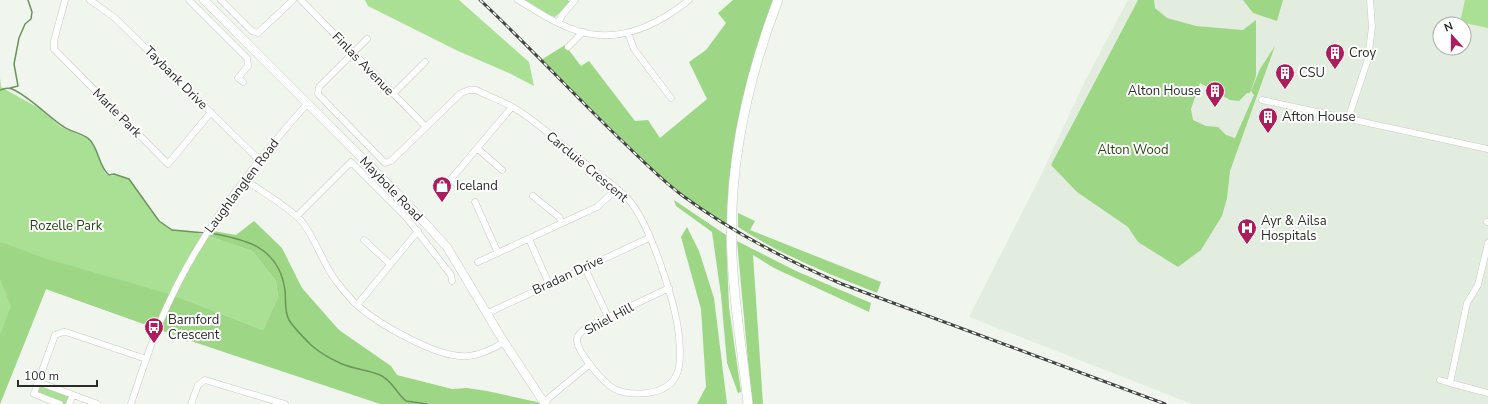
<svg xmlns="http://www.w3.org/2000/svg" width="1488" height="404" viewBox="0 0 1488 404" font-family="'Nunito Sans',sans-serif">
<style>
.built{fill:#e3eddf;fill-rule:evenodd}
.green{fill:#a9e093}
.forest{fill:#9dd785}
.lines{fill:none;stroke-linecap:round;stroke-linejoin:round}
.stream{stroke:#6c945b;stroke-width:1.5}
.minor-casing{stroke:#c7cbc5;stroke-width:7}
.major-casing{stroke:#c7cbc5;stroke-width:9}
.highway-casing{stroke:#c7cbc5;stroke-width:10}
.minor{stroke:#fff;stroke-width:6}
.major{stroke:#fff;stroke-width:8}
.highway{stroke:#fff;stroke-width:9}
.rail-casing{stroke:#424441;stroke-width:3}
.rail{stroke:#fff;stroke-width:1.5;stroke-dasharray:4.5;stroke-linecap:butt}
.labels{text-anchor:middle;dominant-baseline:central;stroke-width:4;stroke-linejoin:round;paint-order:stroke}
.poi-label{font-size:13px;fill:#2a2c29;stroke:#fff;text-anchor:start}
.street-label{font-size:13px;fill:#2a2c29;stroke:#fff}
.park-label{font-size:13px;fill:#234810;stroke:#fff}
</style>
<rect width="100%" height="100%" fill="#f0f5ee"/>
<!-- built -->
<path class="built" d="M1128,0h360v404h-296l-223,-87 73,-144 44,-94zM1440,24h24v24h-24z"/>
<!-- green -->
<path class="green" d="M365,0h94l70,62 5,24 -23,-12 -53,-23 -90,-45z
M525,0h43l2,3 -15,14 -4,-1z
M1465,0h23v28l-28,-6z
M0,78l1,9 36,20 24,20 28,12 7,11 9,23 4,3 6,-1 14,4 29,42 14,9 18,1 14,4 -46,94 -112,-40 -46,115z
M205,235l47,16 24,30 2,16 -15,33 -90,-35z
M38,382l35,13 -4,9h-9l-26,-10z"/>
<!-- forest -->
<path class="forest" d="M733,0h45l-25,73 -22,139 -5,12 -44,-29 -17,-14 -124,-121 24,-15 16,21 8,-5 46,60 13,-1 12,18 47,-39 -18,-37 17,-12 20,-27 -8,-10z
M1138,0h16l1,8 12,10 29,8 47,4 13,-10v56l-6,17h-3l-8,8 -9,-1 -30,-17 -9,26 2,11 13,6 12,1 8,8 9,3 19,-43 -3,-4 9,-22 15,-23 -45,125 -3,27 -5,18 -21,34 -23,17 -40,-25 -10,-15 -51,-35 -26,-27z
M1243,0h40l-6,21 -24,-8z
M674,200l52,35 3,72 12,85 -3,1 -11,-30 -6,-68 -9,-63 -36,-26z
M738,213l17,8 -5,9 131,52 -4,11c-48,-19 -96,-38 -139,-66z
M254,221l28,27 20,40 37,42 52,36 6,9 55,14 15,-1 20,3 59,13h-166l-186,-62 -148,-53 -46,115v-69l11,-29 -11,-27v-37l47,17 126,36 90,35 15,-33 -2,-16 -24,-30 -47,-16 3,-5 28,5z
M687,227l12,24 15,47 13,106h-30l9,-17 -5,-78 -20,-72z
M737,241l59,30 75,32 -2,9 -95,-44 -21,-13 10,149h-11z"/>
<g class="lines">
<!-- stream -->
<path class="stream" d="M10,88l8,-2 -4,-22 5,-26 6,-14 6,-5 1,-7 -4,-12
M0,90c4,-1 7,-3 12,-1 17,7 35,27 52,38 7,5 21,7 26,13 9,10 9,27 19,35l5,-1 15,5 30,42 13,9 33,3
M209,233c37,6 70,14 76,57 1,9 -1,21 4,30 5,8 15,18 22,25 8,7 22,15 31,19 12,5 26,6 38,11 12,5 16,18 26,26l21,3"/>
<defs>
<path id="minor" d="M65,0l-11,41v8l114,115 43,-52
M90,0l25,18 144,142
M189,0l58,58 1,8 -10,12 5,4
M221,0l31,31 6,2 35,-33
M301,0l125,127
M518,0c19,11 39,25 60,31 41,13 80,-6 111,-31
M558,23l5,-9 12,-14
M628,33l6,16 37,49
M367,39l-48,48 -1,7 67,69 6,-2 70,-68 8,-3h7c14,7 30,12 43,21 22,14 41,33 62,49 15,13 33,24 47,39 22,24 48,105 51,138 3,28 2,52 -32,56 -10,1 -21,1 -30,-3 -11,-4 -41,-38 -40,-51 1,-6 7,-9 12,-13l80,-38
M568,47l15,-15
M393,94l32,-32
M1262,100l226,49
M1348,119l20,-60 4,-32 -2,-27
M478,149l24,21
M244,179c14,10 51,32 59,44 13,18 20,40 33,58 7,9 14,18 22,25 22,19 81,53 110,50 13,-1 25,-7 36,-14
M458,185l-7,-6 61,-72
M533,196l26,21 3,6
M475,202l23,51
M297,216l54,-54 55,55 45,58 1,6
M1487,222h1
M529,239l20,45
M364,240l26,24
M478,262l119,-55 20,-18
M585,268l23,49
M357,305l61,-74
M488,313l161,-75
M1440,380l10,3 17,-80 11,-18 10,-42
M38,382l-4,12 26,10
M1450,383l38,10
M544,402l46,-38
M69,404l4,-9
M98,404l-60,-22 17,-47 8,-3h3l80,27
M131,404c10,-30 20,-62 33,-91 34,-78 87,-146 143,-209
M191,404l7,-19 7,-5 80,24"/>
<path id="major" d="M204,0l197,197 46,50 57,95 41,62"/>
<path id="highway" d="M748,404c-4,-40 -11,-80 -14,-120 -10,-98 9,-193 44,-284"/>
</defs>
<!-- minor casing -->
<use href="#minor" class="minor-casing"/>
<!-- major casing -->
<use href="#major" class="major-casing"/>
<!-- highway casing -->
<use href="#highway" class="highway-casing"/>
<!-- minor -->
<use href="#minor" class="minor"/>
<!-- major -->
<use href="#major" class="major"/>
<!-- highway -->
<use href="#highway" class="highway"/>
<defs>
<path id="rail" d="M480,0c48,45 92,93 140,139 20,19 40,40 63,57 49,36 103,64 159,88l323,120"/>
</defs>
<!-- rail casing -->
<use href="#rail" class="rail-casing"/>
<!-- rail -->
<use href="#rail" class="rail"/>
</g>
<!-- icons -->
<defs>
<symbol id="building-pin" viewBox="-11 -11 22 30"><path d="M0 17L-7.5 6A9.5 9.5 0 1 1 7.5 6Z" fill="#ab1e5b" stroke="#fff"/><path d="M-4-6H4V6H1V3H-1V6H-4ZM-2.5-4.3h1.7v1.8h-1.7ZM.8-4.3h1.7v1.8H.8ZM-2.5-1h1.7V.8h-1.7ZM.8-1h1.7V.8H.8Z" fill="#fff"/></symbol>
<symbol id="shop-pin" viewBox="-11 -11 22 30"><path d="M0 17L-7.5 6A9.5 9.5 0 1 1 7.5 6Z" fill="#ab1e5b" stroke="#fff"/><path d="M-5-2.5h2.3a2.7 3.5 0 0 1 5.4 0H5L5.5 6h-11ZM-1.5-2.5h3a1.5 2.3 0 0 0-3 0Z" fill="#fff"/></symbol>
<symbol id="hospital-pin" viewBox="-11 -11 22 30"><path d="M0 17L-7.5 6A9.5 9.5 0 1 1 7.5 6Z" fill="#ab1e5b" stroke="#fff"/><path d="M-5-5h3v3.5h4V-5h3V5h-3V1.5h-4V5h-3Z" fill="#fff"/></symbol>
<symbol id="bus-pin" viewBox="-11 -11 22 30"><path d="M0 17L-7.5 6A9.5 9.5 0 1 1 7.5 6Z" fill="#ab1e5b" stroke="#fff"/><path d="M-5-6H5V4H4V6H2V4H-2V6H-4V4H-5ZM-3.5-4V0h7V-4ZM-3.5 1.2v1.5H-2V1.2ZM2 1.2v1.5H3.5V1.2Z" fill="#fff"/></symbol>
</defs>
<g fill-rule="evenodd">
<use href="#building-pin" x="1324" y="42" width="22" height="30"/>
<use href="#building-pin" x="1274" y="62" width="22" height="30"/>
<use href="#building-pin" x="1204" y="80" width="22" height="30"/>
<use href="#building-pin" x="1257" y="106" width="22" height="30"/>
<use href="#shop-pin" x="431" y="175" width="22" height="30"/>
<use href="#hospital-pin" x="1236" y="217" width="22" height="30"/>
<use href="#bus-pin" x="143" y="316" width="22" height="30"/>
</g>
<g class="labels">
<!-- poi labels -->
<g class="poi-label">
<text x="1349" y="53">Croy</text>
<text x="1299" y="73">CSU</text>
<text x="1201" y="91" text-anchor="end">Alton House</text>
<text x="1282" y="117">Afton House</text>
<text x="456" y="186">Iceland</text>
<text x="1261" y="221">Ayr &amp; Ailsa<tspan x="1261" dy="15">Hospitals</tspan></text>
<text x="168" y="320">Barnford<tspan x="168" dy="15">Crescent</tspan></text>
</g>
<!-- street labels -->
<g class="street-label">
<text transform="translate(363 64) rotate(46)">Finlas Avenue</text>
<text transform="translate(176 78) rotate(45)">Taybank Drive</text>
<text transform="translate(117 113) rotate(45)">Marle Park</text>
<text transform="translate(587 167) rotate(40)">Carcluie Crescent</text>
<text transform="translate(242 186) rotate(-53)">Laughlanglen Road</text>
<text transform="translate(391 189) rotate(46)">Maybole Road</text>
<text transform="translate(568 275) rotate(-25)">Bradan Drive</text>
<text transform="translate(609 319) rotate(-28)">Shiel Hill</text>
</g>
<!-- park labels -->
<g class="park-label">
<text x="1133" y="150">Alton Wood</text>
<text x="66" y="226">Rozelle Park</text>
</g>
</g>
<!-- north arrow -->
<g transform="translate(1452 36) rotate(339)"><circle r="19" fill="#ffffff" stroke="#aaaba9"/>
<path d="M0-3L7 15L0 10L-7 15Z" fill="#ab1e5b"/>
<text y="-6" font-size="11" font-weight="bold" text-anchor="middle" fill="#2a2c29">N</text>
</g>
<!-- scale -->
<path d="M18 380v6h79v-6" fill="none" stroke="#2a2c29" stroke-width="2"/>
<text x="24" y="380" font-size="12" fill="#2a2c29" stroke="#ffffff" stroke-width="3" paint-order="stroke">100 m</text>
</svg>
